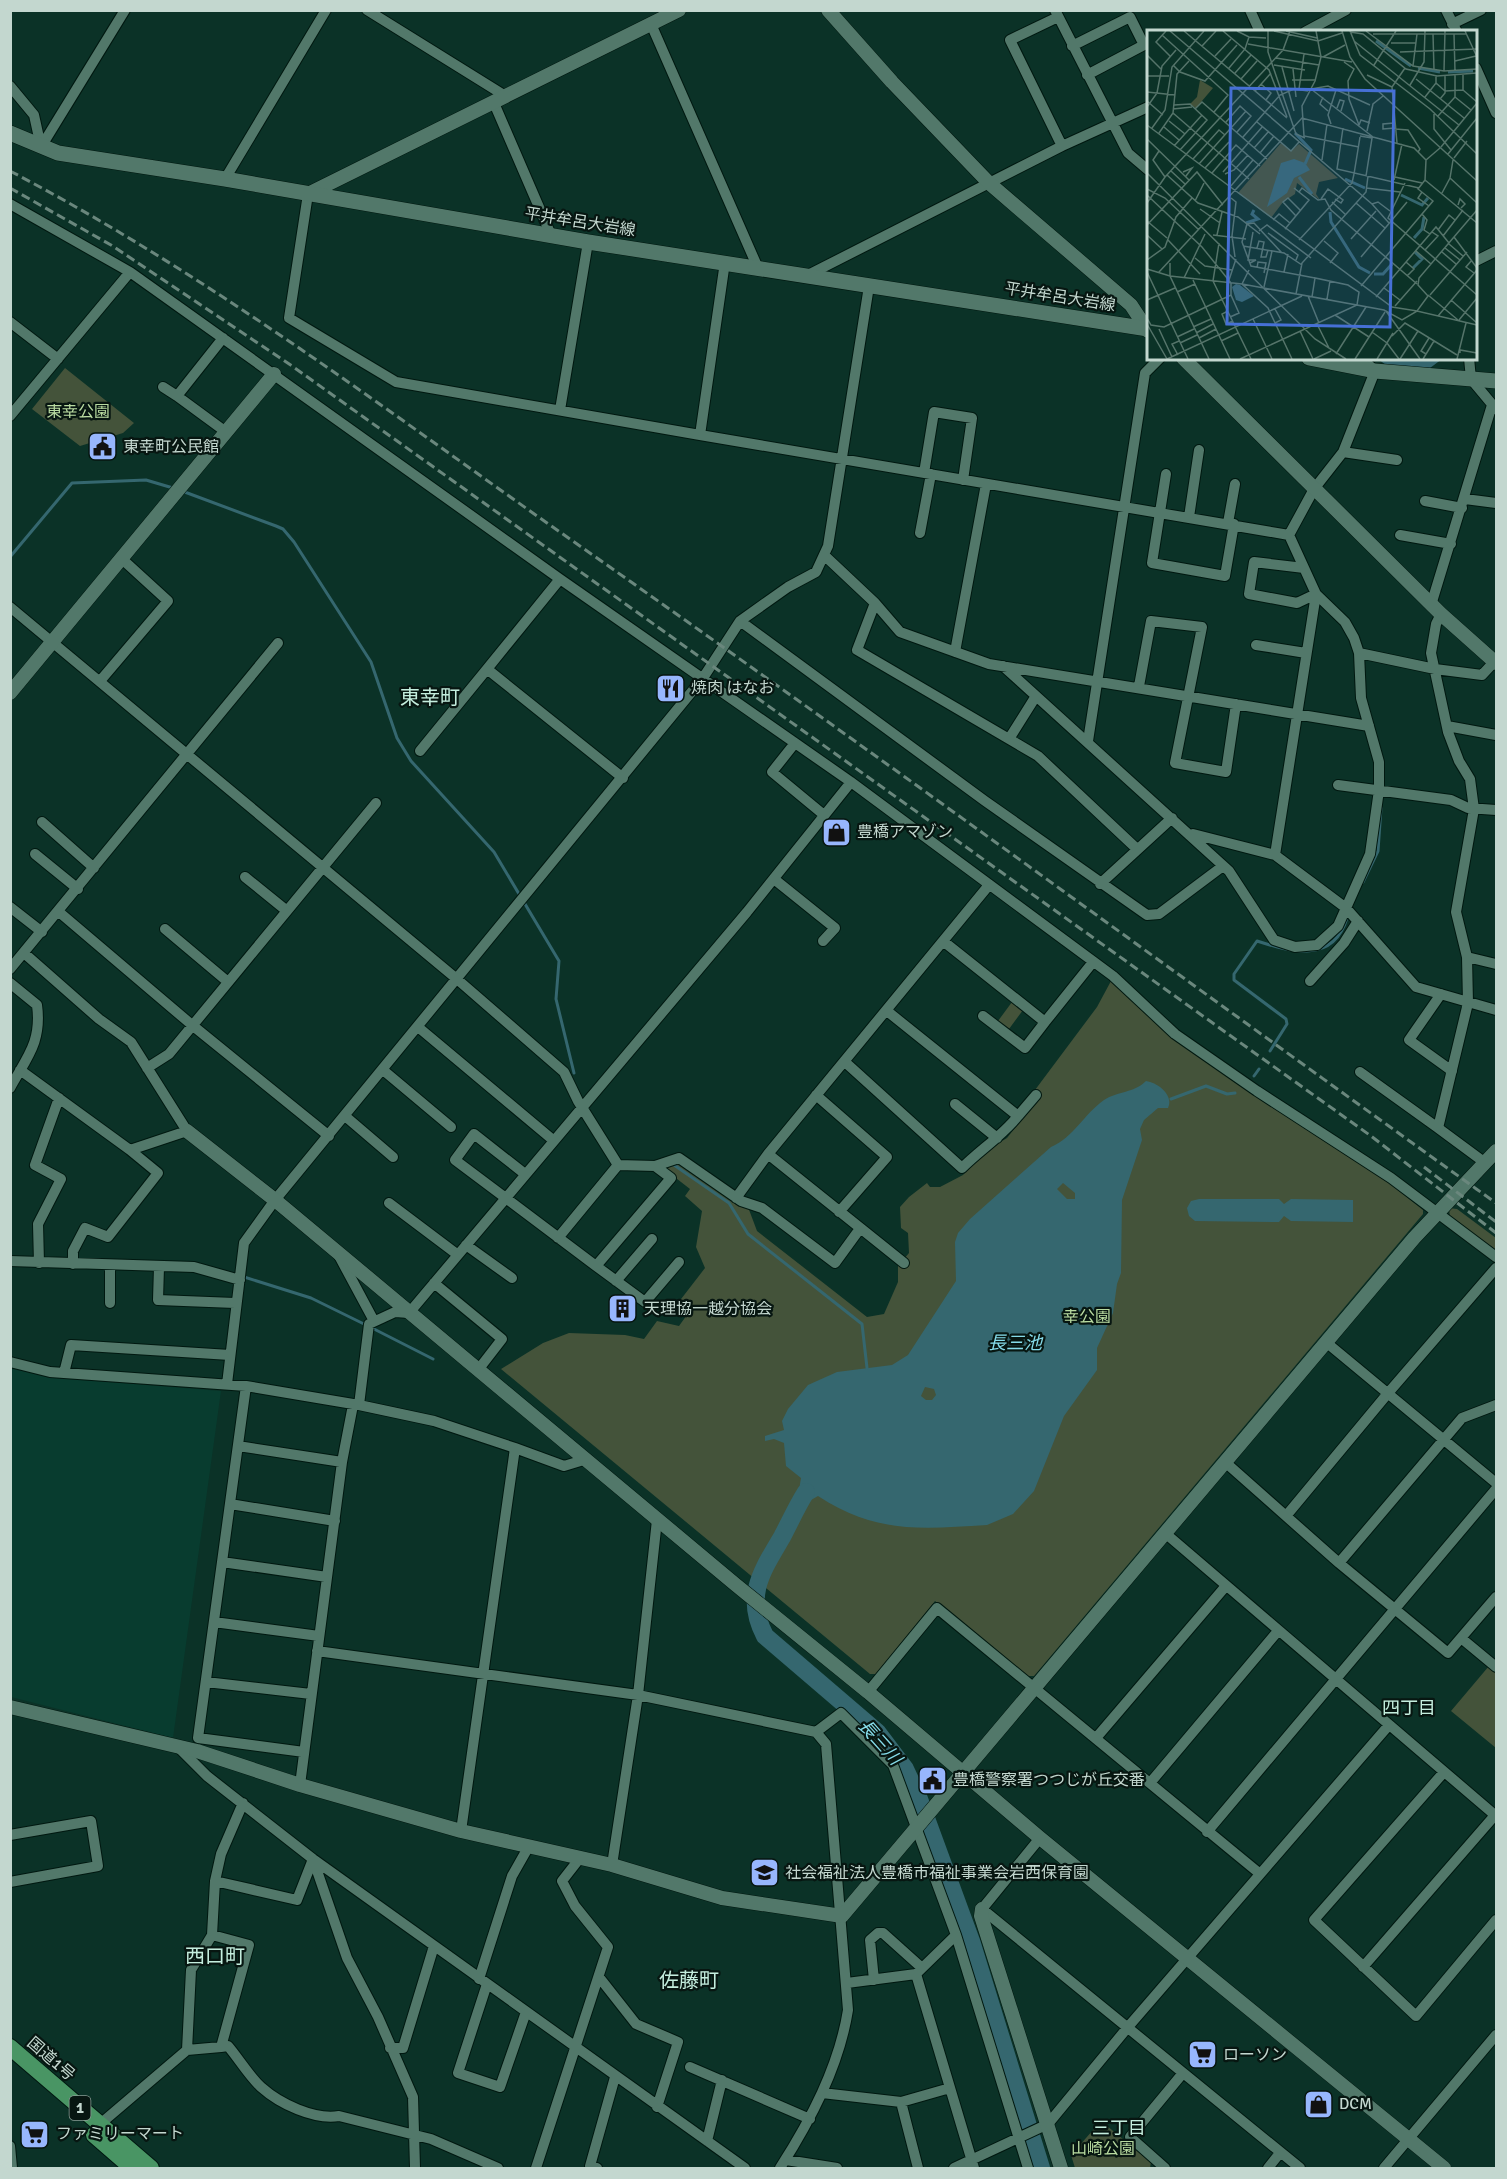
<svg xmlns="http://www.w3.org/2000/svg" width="1507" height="2179" viewBox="0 0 1507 2179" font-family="Signika,'Noto Sans JP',sans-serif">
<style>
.built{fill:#083c2f}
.green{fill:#44533a}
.water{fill:#35676f;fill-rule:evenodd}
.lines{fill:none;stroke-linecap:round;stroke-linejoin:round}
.stream{stroke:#35676f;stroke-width:3}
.river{stroke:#35676f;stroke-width:18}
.minor-casing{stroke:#001810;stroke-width:12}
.tertiary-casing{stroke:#001810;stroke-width:15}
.secondary-casing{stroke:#001810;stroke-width:16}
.trunk-casing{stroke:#001810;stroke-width:18}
.minor{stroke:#52786a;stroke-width:10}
.tertiary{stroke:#52786a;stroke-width:14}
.secondary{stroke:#52786a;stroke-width:15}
.trunk{stroke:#499564;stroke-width:16}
.rail{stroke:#6a877d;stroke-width:3;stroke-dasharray:9 4.5;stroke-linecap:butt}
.labels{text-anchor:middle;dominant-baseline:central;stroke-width:4.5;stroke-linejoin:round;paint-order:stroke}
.shield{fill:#071611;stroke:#8b9d96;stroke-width:1.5}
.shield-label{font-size:15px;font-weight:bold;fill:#c3d7cf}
.street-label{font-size:16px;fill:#c3d7cf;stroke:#071611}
.park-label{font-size:16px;fill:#b9dba1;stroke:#071611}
.poi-label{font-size:16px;fill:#c3d7cf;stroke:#071611;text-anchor:start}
.water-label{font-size:18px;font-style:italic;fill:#85dbe9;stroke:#071611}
.neighbourhood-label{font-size:18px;fill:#c4eede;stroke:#071611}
.quarter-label{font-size:20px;fill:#c4eede;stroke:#071611}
.inset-river{fill:none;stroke:#35676f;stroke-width:3}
.inset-road{fill:none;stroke:#55746a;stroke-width:1.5}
.view{fill:#4670d6;fill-opacity:0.15;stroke:#4670d6;stroke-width:3}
.inset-edge{fill:none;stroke:#c3d7cf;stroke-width:3}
</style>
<rect width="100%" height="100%" fill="#0b3227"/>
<!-- built -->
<path class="built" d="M10,1367l37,10 174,14 -48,347 -162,-41z"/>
<!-- green -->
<path class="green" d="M65,368l69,55 -11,10 -43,13 -48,-37z
M1111,981l150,119 128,83 34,27v4l-389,462h-6l-93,-75 -59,73h-6l-369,-305 42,-26 26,-10 56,2 19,4 13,-18 22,5 10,-14 -11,-9 27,-35 -9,-21 6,-36 -17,-15 5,-7 -27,-21 16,-5 69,44 9,24 110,86 17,-3 14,-32v-16l11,-13 -1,-20 -7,-5 -1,-21 9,-10 18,-14 3,4h10l23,-12 21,-23 23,-14 33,-42 -5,-6 62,-83z
M1012,1002l11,8 -14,19 -11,-8z
M1449,1208l8,1 39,29v12l-46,-32z
M1489,1666l7,7v75l-45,-37z
M1101,2121l50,41 -1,6h-75l-4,-13z"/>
<!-- water -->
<path class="water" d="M1378,359h64l-12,9 -44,-3z
M1146,1081c13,2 28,15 22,27h-10l-14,12 -4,9 2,11 -20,60 -1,73 -4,11 -4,29 -16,35v22l-33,46 -30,75 -21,23 -26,11c-66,4 -111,9 -169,-29l-7,4 -12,-10 2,-12 -15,-12 -2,-23 -10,-4 -9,2v-5l19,-6 -2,-9 6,-12 20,-24 29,-13 55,-7 16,-10 48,-74 -1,-39 3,-9 12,-14 81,-72c23,-10 33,-33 53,-47 14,-9 30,-7 42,-19zM1063,1183l12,10v6h-8l-10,-10zM925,1387l9,2 2,6 -4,5h-6l-5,-4z
M1199,1199h80l5,5 7,-5 62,1v22l-62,-1 -7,-5 -5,6 -84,-1 -6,-5 -2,-8 4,-7z"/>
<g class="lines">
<!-- stream -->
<path class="stream" d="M182,491l94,35 7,3 11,13 77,120 26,76 14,23 83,91 65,109 -3,38 18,74
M10,557l62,-74 74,-3 27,8
M1363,882l15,-31 3,-43
M1270,1051l17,-27 -1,-5 -52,-39v-6l23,-33c34,11 76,23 90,-23
M1254,1076l5,-7
M1171,1099l35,-13 21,8 8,-1
M674,1165l55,38 19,31 114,90 5,44
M241,1276l70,22 55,27
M372,1328l61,31"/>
<!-- river -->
<path class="river" d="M806,1492c-9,14 -16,30 -24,45 -20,34 -38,59 -17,99l112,96 28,37 14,30 52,142 70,227"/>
<defs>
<path id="minor" d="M367,10l140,87
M1055,10l73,143 20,17
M1250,10l10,22
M1446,10l11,22
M1058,17l-48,23 52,106
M651,24l107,244
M1452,24l29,-14
M1305,32l41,-22
M1072,46l58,-29 14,28 -57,30
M1476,68l20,45
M10,86l24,29 7,32
M494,103l57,132
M41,147l84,-137
M225,179l101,-169
M308,194l-19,124 107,64 304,53 25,-173
M10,204l120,68 430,307 291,203 262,194 62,58 82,57 134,87 105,79
M1476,261l20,-10
M808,275l254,-129 86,-39
M10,322l48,37
M223,338l-46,58 49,36
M1469,358l2,21 25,30
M163,387l14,9
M560,410l28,-168
M10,416l120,-144
M700,435l589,100 27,59 29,28 9,16 5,15 2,45 18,64v28l-9,64 -32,72 -21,19 -22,2 -21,-7 -45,-69 -226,-205
M1343,452l54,8
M924,473l10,-61 38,6 -9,62
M1166,474l-14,89 73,13 9,-52
M1465,499l31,4
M1425,501l37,7
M1189,517l10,-67
M1228,523l7,-39
M920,533l11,-59
M1289,535l25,-46 29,-37 32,-81 -13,-13
M1400,535l51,9
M824,555l51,48 25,29 89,32 380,62
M560,579l-73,90 136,109
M875,603l-18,47 181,106 99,93
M1431,605l61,-200
M10,607l448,373 106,92 14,29 40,64 37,1 24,-8 62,43 21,7 73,55 24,-33
M1441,614l-5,10 -5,29 17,79 11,29 11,18 4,30 -18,103 11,45 1,46 -30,125 46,34
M740,621l245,180 162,114 12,-1 64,-48
M1256,645l50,8
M955,652l31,-168
M1359,653l76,16 47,6 13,-14
M100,681l68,-80 -46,-42
M1139,686l12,-65 51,6 -27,136 51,9 10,-68
M1447,726l49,9
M1009,739l27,-43
M1088,741l57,-368 15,-15
M795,743l-23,29 52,43
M420,751l67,-82
M1338,785l113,15 17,8 28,2
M42,822l52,46
M1193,834l82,21 71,53 70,79 80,23
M35,854l43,35
M1275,855l41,-261 -19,9 -48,-9 5,-32 50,6
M245,877l42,34
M774,879l61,49 -12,13
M1100,884l72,-66
M10,907l32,25
M59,912l133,113 137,111
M165,929l63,53
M943,941l102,81 48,-60
M1467,957l29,7
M10,969l268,-326
M1310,981l34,-38 14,-22
M10,983l27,22c5,37 -10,52 -27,83
M1441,994l-32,46 43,31
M983,1016l42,32 20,-26
M418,1027l135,113
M845,1062l117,106c18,-18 40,-32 56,-52l-131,-105
M147,1068l22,-14 207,-251
M20,1070l110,80 57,-19 -56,-89 -32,-23 -75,-66
M383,1070l68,57
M1360,1072l78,56
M816,1095l71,62 -48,55
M955,1104l42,34
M345,1116l48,41
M1018,1116l18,-21
M525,1174l-51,-40 -19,26 141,106 75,-88 -16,-12
M736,1198l32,-44
M389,1203l69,52
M558,1238l60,-73
M466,1245l46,33
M338,1254l36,67
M10,1261l184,6 46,13
M39,1263l-1,-39 23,-45 -26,-14 24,-67
M904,1263l-136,-109 221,-269
M73,1264v-13l12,-23 23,9 50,-64 -28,-23
M110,1266v37
M596,1266l49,36 34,-40
M159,1267l-1,33 77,3
M616,1281l36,-42
M434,1283l68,56 -24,31
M1327,1343l169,140
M10,1362l40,10 196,14 113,19 75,16 81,27 -54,383
M64,1373l7,-28 159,10
M227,1384l17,-141 31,-43 428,-522 37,-57 48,-34 28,-15 12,-26 41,-260
M246,1386l-48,352 106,14
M359,1405l10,-81 26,-12 14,1 338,-401 104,-130
M238,1446l104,16
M515,1448l49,18 23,-7
M1225,1462l114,101 109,90 48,-56
M230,1504l105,17
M1286,1516l103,-124 107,-124
M1165,1533l331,283
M222,1562l105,15
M1339,1563l123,-145 34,-13
M214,1622l105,14
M1461,1638l35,29
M317,1651l321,44 178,37 10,12 22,266c-9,57 -38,111 -68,158
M206,1682l105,12
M868,1692l69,-84 322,265
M816,1732l25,-19 52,52 63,170 72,233
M1096,1738l129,-151
M177,1746l30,30 106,83 432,309
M1444,1772l-130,148 102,96 80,-96
M1150,1783l128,-152
M300,1785l42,-323 11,-57
M1207,1832l289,-343
M10,1835l81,-14 7,45 -88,16
M1040,1838l-58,71 318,259
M313,1859l34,99 31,59 35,80 2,71
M612,1865l26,-170 19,-175
M215,1881l82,19 16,-41
M1363,1967l133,-153
M916,1974l58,194
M599,1977l37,47 42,18 -21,65
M479,1979l33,-103 17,-30
M874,1980l-4,-40 8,-7h5l39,35
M847,1983l69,-9 40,-39
M487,1984l-29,89 42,14 26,-75
M221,2047l7,-1c11,13 21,30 33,41 19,17 53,33 78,29l92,23 67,29
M390,2048h13l31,-102
M187,2050l34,-3 28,-102 -37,-10
M690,2067l120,52
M822,2093l79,9 49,-14
M901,2102l17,66
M99,2125l88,-75 4,-80 21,-35 3,-54 6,-27 22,-51
M707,2141l15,-61
M10,2146l2,22
M786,2160l51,8
M536,2168l72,-221 -33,-41 -13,-25 18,-23
M597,2168l-7,-2 25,-89
M954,2168l94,-44 80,-97 261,-302
M1165,2168l-35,-31 53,-64
M1268,2168l12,-15
M1384,2168l112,-133"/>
<path id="tertiary" d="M828,10l64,72 97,101 142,122 17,26
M308,194l371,-184
M1183,358l258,256 55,49
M10,693l264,-319
M187,1131l88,69 461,385 132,107 172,146 404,330
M10,1707l187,44 103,34 161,46 151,34 110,33 120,18 572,-678 82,-87
M982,1909l-1,7 80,252"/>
<path id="secondary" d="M10,133l48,20 167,26 363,63 560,87
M1309,358l66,13 121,10"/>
<path id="trunk" d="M10,2047l141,121
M94,2135l38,33"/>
</defs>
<!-- minor casing -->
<use href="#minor" class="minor-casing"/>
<!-- tertiary casing -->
<use href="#tertiary" class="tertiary-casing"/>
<!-- secondary casing -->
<use href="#secondary" class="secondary-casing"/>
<!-- trunk casing -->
<use href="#trunk" class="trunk-casing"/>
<!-- minor -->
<use href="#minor" class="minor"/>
<!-- tertiary -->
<use href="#tertiary" class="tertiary"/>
<!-- secondary -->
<use href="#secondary" class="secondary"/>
<!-- trunk -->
<use href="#trunk" class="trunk"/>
<!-- rail -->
<path class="rail" d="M10,171c195,102 368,233 547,359 316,221 626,449 939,673
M10,188l101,57 181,121 1079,770 125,97
M1424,1167l72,55"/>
</g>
<!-- icons -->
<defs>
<symbol id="civic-square" viewBox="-11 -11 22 22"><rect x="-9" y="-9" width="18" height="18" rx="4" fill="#97b6fd" stroke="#071611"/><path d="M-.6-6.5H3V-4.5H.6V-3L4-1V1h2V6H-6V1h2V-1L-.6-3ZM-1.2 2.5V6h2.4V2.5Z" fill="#111"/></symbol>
<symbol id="restaurant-square" viewBox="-11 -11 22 22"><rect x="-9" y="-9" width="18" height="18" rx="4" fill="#97b6fd" stroke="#071611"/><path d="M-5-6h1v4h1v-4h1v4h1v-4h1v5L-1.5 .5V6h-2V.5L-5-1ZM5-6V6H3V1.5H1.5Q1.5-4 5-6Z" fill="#111"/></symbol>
<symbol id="shop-square" viewBox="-11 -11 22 22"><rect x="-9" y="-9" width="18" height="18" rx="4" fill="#97b6fd" stroke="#071611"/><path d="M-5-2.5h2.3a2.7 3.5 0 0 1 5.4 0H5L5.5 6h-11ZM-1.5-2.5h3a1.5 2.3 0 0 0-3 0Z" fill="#111"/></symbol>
<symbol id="building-square" viewBox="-11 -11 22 22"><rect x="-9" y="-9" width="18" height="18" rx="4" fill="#97b6fd" stroke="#071611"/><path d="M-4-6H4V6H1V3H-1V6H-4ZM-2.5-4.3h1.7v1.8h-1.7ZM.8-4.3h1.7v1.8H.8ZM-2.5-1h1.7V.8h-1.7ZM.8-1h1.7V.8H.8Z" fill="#111"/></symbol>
<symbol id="school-square" viewBox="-11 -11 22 22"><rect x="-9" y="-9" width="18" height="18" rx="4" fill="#97b6fd" stroke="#071611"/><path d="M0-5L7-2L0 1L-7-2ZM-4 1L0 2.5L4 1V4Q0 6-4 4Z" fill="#111"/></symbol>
<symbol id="supermarket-square" viewBox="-11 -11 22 22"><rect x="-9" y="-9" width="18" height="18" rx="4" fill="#97b6fd" stroke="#071611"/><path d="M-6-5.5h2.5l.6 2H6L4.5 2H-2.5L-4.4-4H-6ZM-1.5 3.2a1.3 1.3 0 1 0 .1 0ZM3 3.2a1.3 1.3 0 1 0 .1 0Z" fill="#111"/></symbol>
</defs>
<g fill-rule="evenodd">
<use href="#civic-square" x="86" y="430" width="33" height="33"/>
<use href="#restaurant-square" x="654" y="672" width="33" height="33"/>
<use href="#shop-square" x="820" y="816" width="33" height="33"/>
<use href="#building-square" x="606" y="1292" width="33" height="33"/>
<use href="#civic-square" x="916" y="1764" width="33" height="33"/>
<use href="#school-square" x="748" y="1856" width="33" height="33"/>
<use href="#supermarket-square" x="1186" y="2038" width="33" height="33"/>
<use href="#shop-square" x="1302" y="2088" width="33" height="33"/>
<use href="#supermarket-square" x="18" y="2118" width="33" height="33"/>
</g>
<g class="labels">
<!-- shield labels -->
<rect class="shield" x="69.5" y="2096" width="21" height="24" rx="4.5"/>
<g class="shield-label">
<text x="80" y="2108">1</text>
</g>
<!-- street labels -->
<g class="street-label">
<text transform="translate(580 222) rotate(9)">平井牟呂大岩線</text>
<text transform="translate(1060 297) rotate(9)">平井牟呂大岩線</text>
<text transform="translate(51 2059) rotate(41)">国道1号</text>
</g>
<!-- park labels -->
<g class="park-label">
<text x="78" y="412">東幸公園</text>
<text x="1087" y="1317">幸公園</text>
<text x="1103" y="2149">山崎公園</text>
</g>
<!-- poi labels -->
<g class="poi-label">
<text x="123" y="447">東幸町公民館</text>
<text x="691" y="688">焼肉 はなお</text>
<text x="857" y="832">豊橋アマゾン</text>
<text x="644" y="1309">天理協一越分協会</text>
<text x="953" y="1780">豊橋警察署つつじが丘交番</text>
<text x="785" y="1873">社会福祉法人豊橋市福祉事業会岩西保育園</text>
<text x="1223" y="2055">ローソン</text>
<text x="1339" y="2104">DCM</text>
<text x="56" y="2134">ファミリーマート</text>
</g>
<!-- water labels -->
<g class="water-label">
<text x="1015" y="1343">長三池</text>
<text transform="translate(880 1742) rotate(48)">長三川</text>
</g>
<!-- neighbourhood labels -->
<g class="neighbourhood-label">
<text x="1409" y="1708">四丁目</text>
<text x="1119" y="2128">三丁目</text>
</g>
<!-- quarter labels -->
<g class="quarter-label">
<text x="430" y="697">東幸町</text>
<text x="215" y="1956">西口町</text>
<text x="689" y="1980">佐藤町</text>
</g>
</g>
<!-- overview -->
<g transform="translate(1147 30)">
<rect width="330" height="330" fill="#0b3227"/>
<path d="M53,50l13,8 -17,20 -6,-4 7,-7zM134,113l10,8 8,-7 39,34 -19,4 -3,12 4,6 -23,-17 -2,11 -12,8 -12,16 -33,-25z" fill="#44533a"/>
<path d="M147,129l11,4 5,7 -16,8 -7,15 -20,14 14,-44zM89,254l4,1 14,11 -12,6 -6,-2 -4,-13z" fill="#35676f"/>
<path class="inset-river" d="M229,11l35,25M271,38l22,4M301,42l25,-1M148,103l16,17 -6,14M152,147l13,17M198,149l20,9M254,165l21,10 6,-7M183,182l1,10 28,45 11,6M99,193l12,-4 -6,-5 2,-4M267,208l8,-9 2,-12M266,238l9,-9 -7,-7M227,244h9l9,-10"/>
<path class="inset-road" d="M19,1l-10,11 14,14M23,1l202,173 17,19M37,1l103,87M76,1l46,39 18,47M90,1l12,6 17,1M121,1v21l28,82 9,4M127,1l44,10 24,-8M139,1l31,7M169,1l5,26 -6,24 -13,25 2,30 55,11M195,1l8,26 15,22 112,102M203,1l10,24 70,54 47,45M219,1l47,35 31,5 33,-2M318,1l12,26M203,2l13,2 43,35 31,7 40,-3M226,4h93M286,4l1,36M307,4l1,37M15,5l66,60 -14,17M207,11l105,84M244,13h25M101,14l104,18M55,16l14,-15M253,22l77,-3M0,25l14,14M68,26l16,-17M176,27l22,-12M129,28l43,7M308,31l21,-5M197,32l10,7 -6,12 1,18 10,26 2,-5 9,3M26,35l7,7 25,9 32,-36M127,35l31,5M227,35l22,-34M266,36l4,-32M135,37l12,44M82,38l16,-19 4,-12M146,39l3,28M297,41l1,-40M88,43l16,-18M220,45l25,12M316,45v15l14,12M0,46h22M94,49l16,-18M269,49l48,39M145,50h24M289,53l9,8 18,-1M114,54l10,9 -5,7M263,55l14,-23 1,-31M152,59l5,-35M164,59l62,48M164,59l17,-3 42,19M108,61l16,-18M0,62l28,3M176,67l-3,7 8,7M278,67l11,-14v-8M308,67l16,13M293,69l5,-6v-18M0,71l16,14M27,75l16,-1 17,16 -27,30M0,77l10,-14 5,-27 14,-16M190,78l3,-8 4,1 -3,10M26,79l19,-2M48,79l7,-7 65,57M287,82v17l17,21M26,83l76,66M291,86l17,-19v-22M22,91l16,13M79,92l14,-16 11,10 -14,16M110,92l34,29 8,-9M247,93l-11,1v5l12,-1M184,94l-3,-9 8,-25M0,95l245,182 25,4 11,-15 -10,-11 1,-7 58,-68M17,97l15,13M5,98l13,-18 7,-43 32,-36M196,98l-6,41 82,19M248,99l13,1 12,19 -2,3M220,101l6,-27 10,-8M12,103l14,-20 4,-39 12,-13M213,106l12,2 -6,38M96,107l37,-42 14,-6 14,2M0,109l42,41M250,113l-5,-56 13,-19M27,116l28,-31M294,117l36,-44M107,118l15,-17M12,121l-6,9 12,17M113,123l14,-17M301,124l29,-36M307,128l13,-17M46,129l26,-29 6,5M175,130l5,-36M279,130l14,-12M52,134l47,-53M58,138l24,-26M24,141l14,13M36,142l9,-4 -6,8M76,142l40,-46M0,143l168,166 31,20M65,143l24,-28 24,21M78,144l9,-4 14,-15M207,144l6,-37M20,145l31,28 40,14 22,17M248,147l27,6M303,148l27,25M247,150l8,-36M278,150l52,43M258,153l-17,35 89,77M83,157l23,-27M219,158l34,4M0,159l18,9 34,32M152,162l3,-4 16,12 7,-1 6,11 86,74M275,162l-4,6 11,8M295,163l8,-15 3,-18M0,165l55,52 29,36v12l8,18 -9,4M84,168l5,4 -4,34 3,21M174,169l7,-10 15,11 -2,3 -6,-4M48,171l9,-18M185,172l14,13M0,173l18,-26 118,-127 7,-19M209,173l29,25M225,174l6,-2 12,9M311,175l2,-6 5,5 -4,4M53,179l20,14M275,184l5,6 -3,10 6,4M149,186l-13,-14 5,-4 12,12M126,190l6,-6 11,9M0,191l20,17M0,195l50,-53 26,33M138,199l24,-29 -15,-12M291,200l11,-15 6,5M112,201l8,-6 44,33M121,203l30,22 -2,5M0,205l15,14M66,205l33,4M70,205l5,-23M296,206l20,-26M307,207l23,31M204,209l25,-28M21,210l32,34M152,210l53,-57 2,-9M177,211l14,12 -8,10M72,213l-6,38 38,78M302,214l14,12M96,216l41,7 18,12M110,218l2,-7 5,1 -3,15h5l2,-7M298,218l15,12M278,220l13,-14 -6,-4M269,221l15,13M295,222l14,12M135,223l-28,-30 -7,1 -5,18 9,24 64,12M214,227l46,-55M48,228l10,8 27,4M0,230l18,-13 11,-30 16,-19M325,230l-6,7 8,6M259,232l8,7 -7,7M23,233v13l39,83M103,233l6,-3h-8l5,-28M110,238l1,-6 8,1 -2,10M0,239l23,7 72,8 142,26 18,10 15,-9 60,14M102,240l-7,14 26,24 24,51M0,242l41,87M12,242l143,-154 112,30 12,12 -1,20 -7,9 15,12 -72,85M137,242l4,-18M37,248l21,-44M46,250l37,79M82,250l7,-21M117,257l8,-36M237,258l16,12M30,262l18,-8M149,264l6,-31 64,-71 2,-16M281,265l30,25M283,265l37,-43M161,266l11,27M229,267l60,-70 13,16M180,269l3,-18M0,270l28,-12M304,270l26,23M248,276l22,-25M128,279l6,11 -6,3M81,281l-6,3 4,10 7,-3M239,281l34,48M188,285l34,22M291,286l39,-46M0,288l4,7 13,2 67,-32M106,289l19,40M312,290l18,-22M0,294l20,35M170,294l12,24M46,297l18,-8M12,299l13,28M153,301l13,28M225,302l15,11 12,16M49,303l17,-9M245,306l13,-13 52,32M30,307l17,-8M52,308l17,-9M74,311l17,-8M33,313l17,-8M313,323v-3l17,3M189,324l30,-47M279,324l-5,-3 8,-13M31,325l-6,-11 7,-3M20,329l135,-63M93,329l117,-54 2,-13 -11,-7 -33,-7 -3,19M167,329l17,-8M208,329l30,-47M230,329l16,-26M253,329l18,-28M276,329l11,-18M310,329l9,-36"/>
<path class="view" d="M84,58l163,3 -4,236 -163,-3z"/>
<rect width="330" height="330" class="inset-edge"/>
</g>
<!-- border -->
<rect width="1507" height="2179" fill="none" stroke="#c3d7cf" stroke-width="24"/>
</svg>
